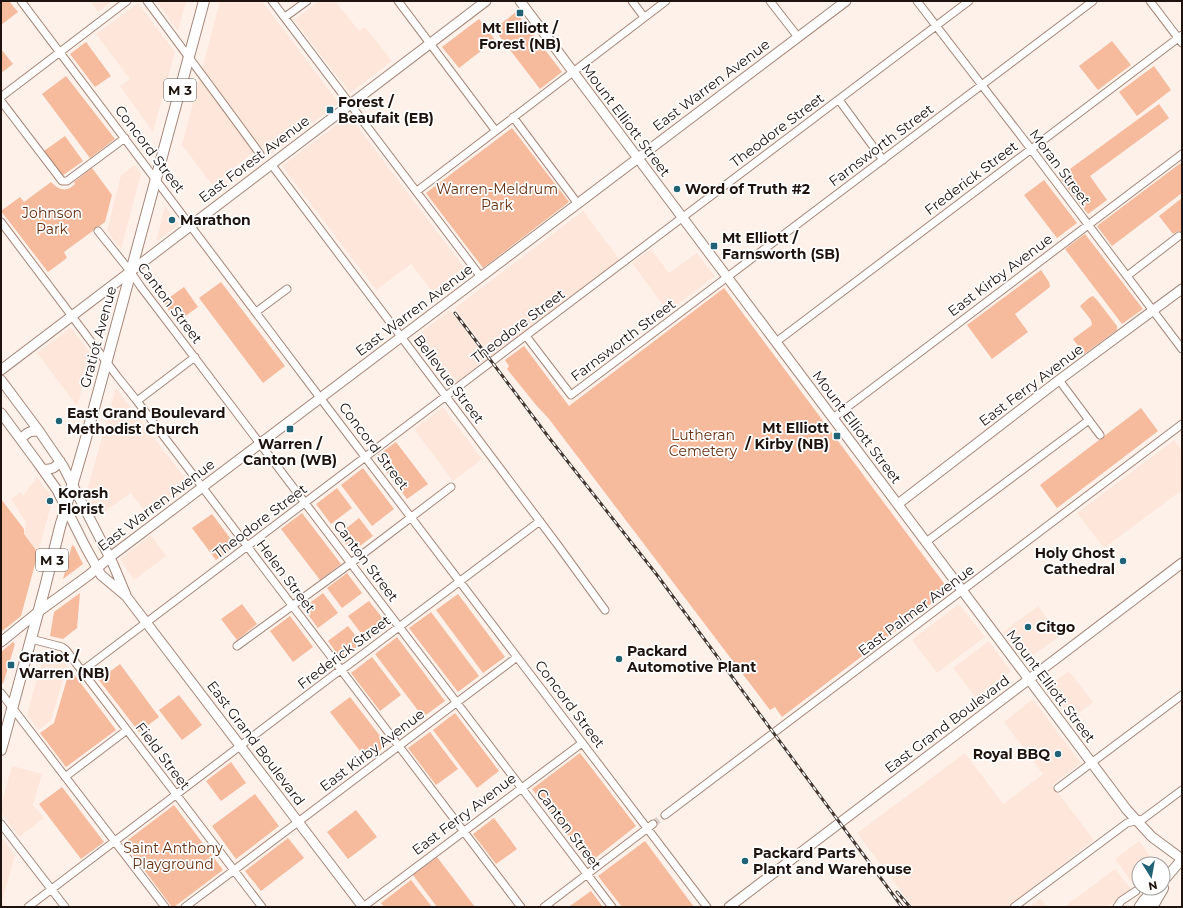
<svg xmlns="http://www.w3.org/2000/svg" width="1183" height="908" viewBox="0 0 1183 908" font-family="Montserrat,sans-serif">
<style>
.built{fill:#fee6da}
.green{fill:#f6ba9d}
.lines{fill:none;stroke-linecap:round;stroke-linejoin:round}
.street-tunnel{stroke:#dcd0c9;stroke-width:7;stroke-dasharray:7 3.5;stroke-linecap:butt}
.street-casing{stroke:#a58779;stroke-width:9}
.secondary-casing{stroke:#a58779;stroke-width:11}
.primary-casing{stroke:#a58779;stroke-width:12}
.highway-casing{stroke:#a58779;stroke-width:14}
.street{stroke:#fff;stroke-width:7}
.secondary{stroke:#fff;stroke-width:9}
.primary{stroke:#fff;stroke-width:10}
.highway{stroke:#fff;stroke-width:12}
.rail-casing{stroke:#423731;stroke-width:3}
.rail{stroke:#fff;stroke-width:1.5;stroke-dasharray:4.5;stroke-linecap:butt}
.poi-dot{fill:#206276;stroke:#fff;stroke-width:1.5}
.labels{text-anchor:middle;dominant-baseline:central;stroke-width:3.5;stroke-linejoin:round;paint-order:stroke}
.shield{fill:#fff;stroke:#625a56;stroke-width:1}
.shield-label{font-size:13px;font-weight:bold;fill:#1e130e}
.poi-label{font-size:14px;font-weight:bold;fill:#1e130e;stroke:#fff;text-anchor:start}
.street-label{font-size:14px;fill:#1e130e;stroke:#fff}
.park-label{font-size:14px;fill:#642f11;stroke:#fff}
</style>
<rect width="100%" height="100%" fill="#fef1ea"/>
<!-- built -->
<path class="built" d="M90,1h22l-14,11z
M156,1h30l-8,30z
M220,1h42l77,102 -69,52 -8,-9 -39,30 7,10 -11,8 -37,-49z
M319,1h16l24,30 6,-4 27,34 -42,32 -56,-73z
M138,3l37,49 -22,80 -33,-46 10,-7 -34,-45z
M349,115l121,160 -32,24 -27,-35 -35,26 -94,-124z
M135,165l6,9 -20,75 -14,-18 14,-56z
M165,206l14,18 -23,18z
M583,211l37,49 -128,97 -37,-49z
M651,249l18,24 28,-20 18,23 -47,36 -36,-49z
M450,310l37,49 -38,29 -37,-49z
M71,327l21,28 -15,51 -40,-53z
M116,388l75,98 -42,31 -18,-24 -33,23 -12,-22z
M443,407l39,52 -29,22 -39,-52z
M1174,440l8,11v39l-78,58 -27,-35z
M37,477l16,21 -15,55 -14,-19 2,-12 -15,-23 10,-7 2,4z
M151,535l15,21 -32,24 -14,-21z
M959,604l26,33 -48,36 -25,-33z
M1038,606l22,30 -35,25 -22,-29z
M989,641l22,30 -35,27 -23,-30z
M45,650l13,4 9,12 -16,54 -12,10 -12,-15z
M1069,671l24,31 -23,18 -25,-31z
M1033,699l48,64 -29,22 42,55 -87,67h-94l-56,-74 108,-80 38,51 40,-30 -39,-52z
M12,766l30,8 -9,31 11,13 -25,19 -18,-25v-6z
M1,836l14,19 -13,47 4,5h-5z
M1139,841l17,23h-17v16l-6,4 -18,-25z
M1115,869l16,20 -24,18h-43z
M1041,899l6,8h-18l11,-8z"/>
<!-- green -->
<path class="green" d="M1,1h8l9,11 -17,13z
M516,12l46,60 -22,17 -46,-60z
M479,19l16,21 -36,28 -17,-21z
M1112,41l19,24 -33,25 -19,-24z
M86,42l25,34 -16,11 -25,-33z
M1,49l12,15 -12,9z
M1154,66l17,24 -34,26 -18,-24z
M66,76l49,63 -25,19 -48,-64z
M1159,104l10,14 -79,58 17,24 -19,14 -29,-37z
M512,128l57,74 -86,66 -57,-75z
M65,136l18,25 -21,15 -18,-25z
M1182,162v31l-70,53 -15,-20z
M92,168l20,27 -7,27 -41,30 3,6 -19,14 -47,-61 19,-14 4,5 27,-20c8,8 15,11 24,2l-1,-2z
M1044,180l33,43 -20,15 -33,-43z
M1182,198v35l-4,-2 -5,3 -14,-18z
M1085,234l58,75 -21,15 -57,-75z
M1041,270l8,12 1,5 -35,27 13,18 -36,27 -25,-34z
M221,282l64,84 -22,17 -64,-85z
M184,287l14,20 -21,15 -14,-20z
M724,288l225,302 -167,127 -7,-10 -5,3 -221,-291 -13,-14 -29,-36 2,-3 -4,-6 19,-14 45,60z
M1093,296l4,4 20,26v4l-33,24 -11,-15 19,-14 -1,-5 -11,-14 9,-8z
M1141,408l17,23 -101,77 -17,-23z
M396,442l32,42 -21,15 -32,-42z
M363,468l31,41 -22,17 -31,-41z
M337,488l15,20 -21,16 -15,-20z
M1,499l23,30v5l14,19 -17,63 -20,16z
M302,513l39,51 -21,16 -39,-51z
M212,514l24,32 -20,14 -24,-32z
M359,518l14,18 -21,16 -14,-17z
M72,545l2,1 9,18 -20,15z
M347,573l15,20 -20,15 -15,-20z
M80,593l-3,35 -14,11 -13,-3 4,-24z
M323,593l15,20 -20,15 -15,-20z
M458,594l47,63 -22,16 -47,-63z
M369,601l19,24 -21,16 -19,-25z
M242,604l15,20 -20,16 -16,-21z
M431,612l48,64 -21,16 -49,-64z
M290,616l23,31 -20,15 -23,-31z
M348,626l14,18 -21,15 -13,-18z
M397,637l48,64 -22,16 -48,-63z
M13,642l2,2 -12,40 -2,-2v-30z
M372,657l29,38 -21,16 -29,-38z
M120,664l39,53 -20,15 -40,-52z
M70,669l46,61 -50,37 -26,-34 14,-10z
M179,695l23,30 -20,15 -23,-30z
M350,697l37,48 -20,15 -37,-48z
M455,713l44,58 -22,17 -44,-58z
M430,732l28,37 -22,16 -28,-37z
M580,753l56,73 -47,37 -57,-74z
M231,762l15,21 -25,18 -15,-20z
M62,787l42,55 -23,17 -42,-55z
M255,794l24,32 -43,33 -24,-33z
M174,805l49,65 -49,37h-2l-48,-64z
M356,810l21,27 -29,22 -21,-27z
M494,818l23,31 -21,15 -23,-30z
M288,838l16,20 -43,33 -16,-20z
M645,841l49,66h-72l-24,-31z
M437,857l38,50h-38l-24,-32z
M411,880l21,27h-48l-3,-4z
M591,891l12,16h-32l-1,-1z"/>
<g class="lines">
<!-- street-tunnel -->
<path class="street-tunnel" d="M653,824l12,-9"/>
<defs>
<path id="street" d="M21,1l300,398 386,508
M147,1c38,51 76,102 113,153
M272,1l209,276
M398,1l97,129
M632,1l12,16
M770,1l28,36
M917,1l114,148 151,200
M1150,1l32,42
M285,17l22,-16
M1,97l126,-96
M839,100l44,60
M1,101l61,80h5l58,-43
M513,117l65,87
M271,164l286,380 48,66
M417,191l249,-190
M1,222l116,154 20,25 384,506
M98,231l32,40 11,16 471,620
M1127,276l52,-40
M256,312l31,-23
M526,336l45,59 522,-394
M776,342l406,-307
M1059,380l41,55
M137,401l58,-44
M833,418l349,-264
M926,542l163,-122
M31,639l31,8 4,3 196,257
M237,646l114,-83 100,-76
M82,671l887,-670
M1,693l164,214
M65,777l62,-47
M1058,788l124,-93
M665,815l517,-391
M1,824l64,83
M28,907l307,-233 12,-8 193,-145
M185,907l332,-250
M363,907l219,-164
M544,907l109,-83
M1014,907l113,-84 16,-4 39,-29
M1117,907l4,-6 15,-10"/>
<path id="secondary" d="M520,1l607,809 25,27 30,22
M1,370l485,-369
M1,380l38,51 24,35 50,98 13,31
M1,413l37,50 19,27 28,56 16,29 25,21 237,311
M21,440c5,-8 9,-9 18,-9
M43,469c9,1 12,-1 17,-8
M898,504l161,-124 123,-91
M1,642l37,-30 51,-37 21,-18 736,-556
M1163,880l3,-2 16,-19
M729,907l453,-344
M1139,907l4,-6 13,-13"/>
<path id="primary" d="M1,750l44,-163 15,-60 24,-82 120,-444"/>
<path id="highway" d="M1151,907l11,-19"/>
</defs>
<!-- street casing -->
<use href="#street" class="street-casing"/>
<!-- secondary casing -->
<use href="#secondary" class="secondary-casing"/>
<!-- primary casing -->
<use href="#primary" class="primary-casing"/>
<!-- highway casing -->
<use href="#highway" class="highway-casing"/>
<!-- street -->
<use href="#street" class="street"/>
<!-- secondary -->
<use href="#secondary" class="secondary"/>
<!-- primary -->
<use href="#primary" class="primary"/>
<!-- highway -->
<use href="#highway" class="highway"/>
<defs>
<path id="rail" d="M455,313l95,126 107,136 245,332
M897,892l13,15"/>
</defs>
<!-- rail casing -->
<use href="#rail" class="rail-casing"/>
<!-- rail -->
<use href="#rail" class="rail"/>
</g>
<!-- markers -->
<g class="poi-dot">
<rect x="516" y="9" width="8" height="8" rx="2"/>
<rect x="326" y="106" width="8" height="8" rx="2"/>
<circle cx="677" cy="189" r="4"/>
<circle cx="172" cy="220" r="4"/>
<rect x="710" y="242" width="8" height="8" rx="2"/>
<circle cx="59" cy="421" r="4"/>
<rect x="286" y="425" width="8" height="8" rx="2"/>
<rect x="833" y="432" width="8" height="8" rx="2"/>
<circle cx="50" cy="501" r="4"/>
<circle cx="1123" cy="561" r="4"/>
<circle cx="1028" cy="627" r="4"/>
<circle cx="619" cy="659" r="4"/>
<rect x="7" y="661" width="8" height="8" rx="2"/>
<circle cx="1058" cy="754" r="4"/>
<circle cx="745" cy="861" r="4"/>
</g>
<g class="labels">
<!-- shield labels -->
<g class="shield">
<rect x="164" y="79" width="32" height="22" rx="3"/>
<rect x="36" y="549" width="32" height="22" rx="3"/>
</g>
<g class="shield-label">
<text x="180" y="90">M 3</text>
<text x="52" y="560">M 3</text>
</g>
<!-- poi labels -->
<g class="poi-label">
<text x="520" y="28" text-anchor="middle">Mt Elliott /<tspan x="520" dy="16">Forest (NB)</tspan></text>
<text x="338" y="102">Forest /<tspan x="338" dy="16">Beaufait (EB)</tspan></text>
<text x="685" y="189">Word of Truth #2</text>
<text x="180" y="220">Marathon</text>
<text x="722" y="238">Mt Elliott /<tspan x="722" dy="16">Farnsworth (SB)</tspan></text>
<text x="67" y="413">East Grand Boulevard<tspan x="67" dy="16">Methodist Church</tspan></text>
<text x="829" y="428" text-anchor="end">Mt Elliott<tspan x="829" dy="16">/ Kirby (NB)</tspan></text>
<text x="290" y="444" text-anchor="middle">Warren /<tspan x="290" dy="16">Canton (WB)</tspan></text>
<text x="58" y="493">Korash<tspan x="58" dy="16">Florist</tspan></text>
<text x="1115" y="553" text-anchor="end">Holy Ghost<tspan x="1115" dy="16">Cathedral</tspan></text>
<text x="1036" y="627">Citgo</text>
<text x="627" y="651">Packard<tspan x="627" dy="16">Automotive Plant</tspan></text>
<text x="19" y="657">Gratiot /<tspan x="19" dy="16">Warren (NB)</tspan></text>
<text x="1050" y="754" text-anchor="end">Royal BBQ</text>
<text x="753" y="853">Packard Parts<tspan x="753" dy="16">Plant and Warehouse</tspan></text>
</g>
<!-- street labels -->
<g class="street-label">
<text transform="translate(711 85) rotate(-37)">East Warren Avenue</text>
<text transform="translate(626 120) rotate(53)">Mount Elliott Street</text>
<text transform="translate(777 130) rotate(-37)">Theodore Street</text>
<text transform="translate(881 145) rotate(-37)">Farnsworth Street</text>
<text transform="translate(150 149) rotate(53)">Concord Street</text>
<text transform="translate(254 159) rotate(-37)">East Forest Avenue</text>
<text transform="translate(1060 167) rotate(53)">Moran Street</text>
<text transform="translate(971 178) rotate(-37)">Frederick Street</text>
<text transform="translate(1000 275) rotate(-37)">East Kirby Avenue</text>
<text transform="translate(170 303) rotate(53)">Canton Street</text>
<text transform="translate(414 310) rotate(-37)">East Warren Avenue</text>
<text transform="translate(518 326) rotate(-37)">Theodore Street</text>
<text transform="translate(98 337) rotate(-75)">Gratiot Avenue</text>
<text transform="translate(623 340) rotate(-37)">Farnsworth Street</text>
<text transform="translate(449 379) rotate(53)">Bellevue Street</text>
<text transform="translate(1031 385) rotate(-37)">East Ferry Avenue</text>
<text transform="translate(857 427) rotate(53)">Mount Elliott Street</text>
<text transform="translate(374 446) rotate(53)">Concord Street</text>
<text transform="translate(156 505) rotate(-37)">East Warren Avenue</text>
<text transform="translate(260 521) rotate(-37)">Theodore Street</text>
<text transform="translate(366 561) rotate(53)">Canton Street</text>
<text transform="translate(286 576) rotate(53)">Helen Street</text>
<text transform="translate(916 610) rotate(-37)">East Palmer Avenue</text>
<text transform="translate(344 652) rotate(-37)">Frederick Street</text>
<text transform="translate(1051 686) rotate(53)">Mount Elliott Street</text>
<text transform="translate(570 704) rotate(53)">Concord Street</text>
<text transform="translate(947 724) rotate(-37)">East Grand Boulevard</text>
<text transform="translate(256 743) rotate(53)">East Grand Boulevard</text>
<text transform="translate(372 750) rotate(-37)">East Kirby Avenue</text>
<text transform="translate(163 756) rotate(53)">Field Street</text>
<text transform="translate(464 814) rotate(-37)">East Ferry Avenue</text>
<text transform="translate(569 829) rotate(53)">Canton Street</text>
</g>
<!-- park labels -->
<g class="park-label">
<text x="497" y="189">Warren-Meldrum<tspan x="497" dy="16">Park</tspan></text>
<text x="52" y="213">Johnson<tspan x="52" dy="16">Park</tspan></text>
<text x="703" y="435">Lutheran<tspan x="703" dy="16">Cemetery</tspan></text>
<text x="173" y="848">Saint Anthony<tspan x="173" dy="16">Playground</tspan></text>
</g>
</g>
<!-- border -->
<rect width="1183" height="908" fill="none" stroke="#1e130e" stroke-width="4"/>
<!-- north arrow -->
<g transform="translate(1151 876) rotate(169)"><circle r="19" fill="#ffffff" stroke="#a5a19f"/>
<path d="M0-3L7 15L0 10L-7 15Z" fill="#206276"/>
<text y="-6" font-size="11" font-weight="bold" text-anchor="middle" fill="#1e130e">N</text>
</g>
</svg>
